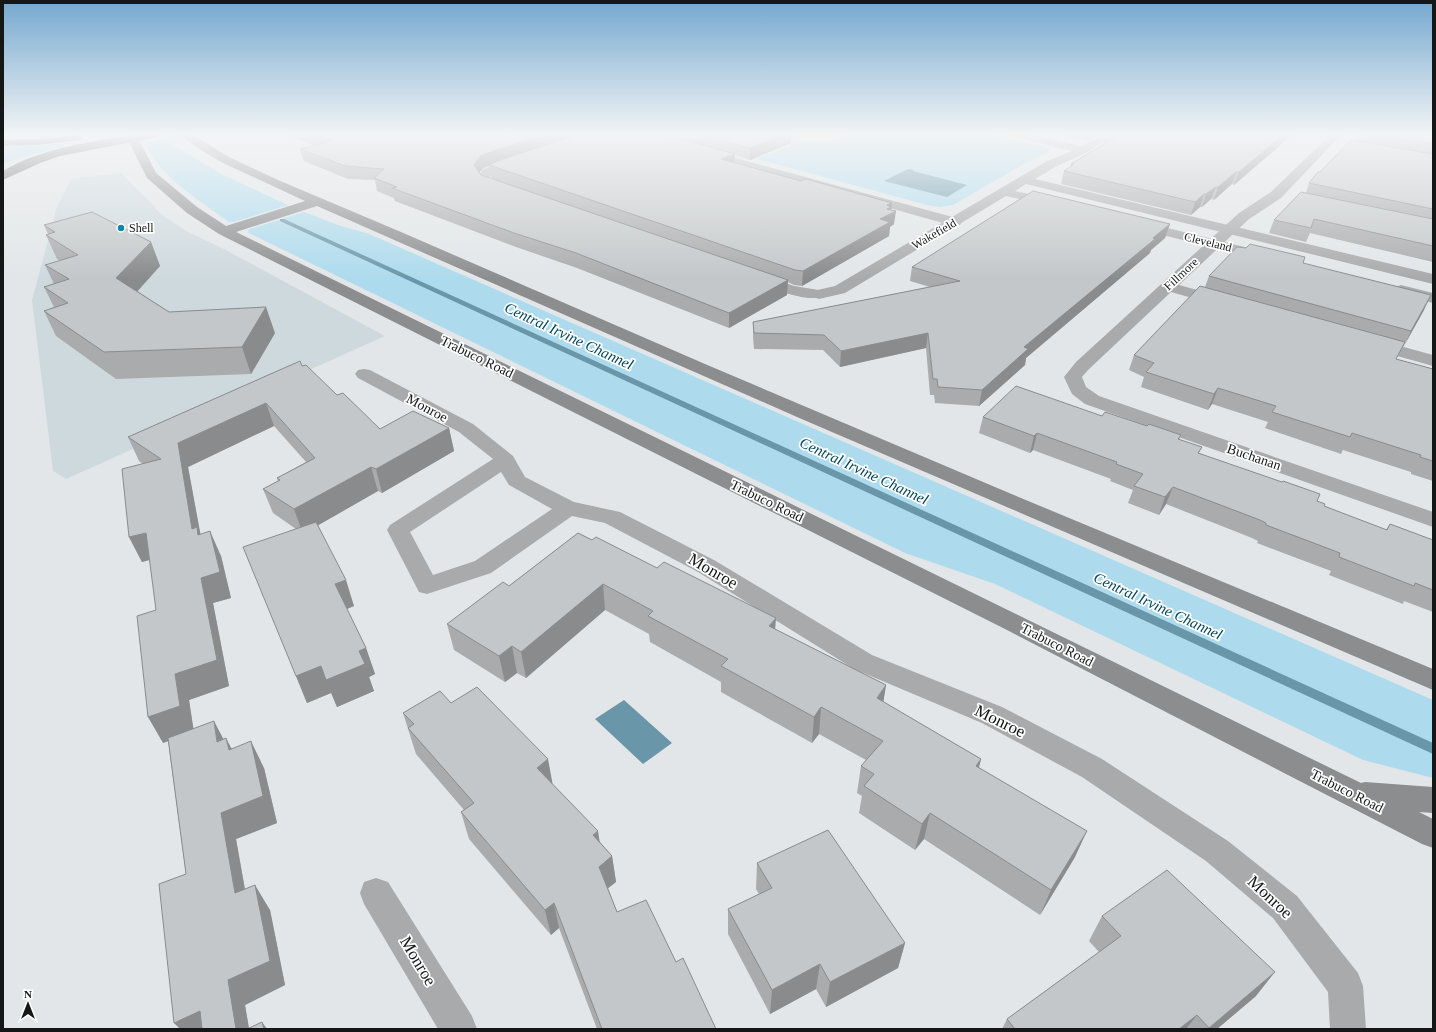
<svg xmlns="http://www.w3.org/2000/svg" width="1436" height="1032" viewBox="0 0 1436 1032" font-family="Georgia,serif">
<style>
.built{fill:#ced9de}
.green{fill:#addbed}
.water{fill:#6997a9}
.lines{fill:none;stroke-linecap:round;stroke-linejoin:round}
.stream{fill:#6997a9;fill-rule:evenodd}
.minor{fill:#a9aaab;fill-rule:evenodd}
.tertiary{fill:#a9aaab;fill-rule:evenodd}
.secondary{fill:#8b8d8e;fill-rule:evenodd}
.motorway{fill:#636668;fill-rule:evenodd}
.wall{fill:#a9abad;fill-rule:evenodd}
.shaded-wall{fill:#898b8d}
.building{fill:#c4c7c9;stroke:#898b8d}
.poi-dot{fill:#0f88ac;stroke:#fff;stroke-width:1.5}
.labels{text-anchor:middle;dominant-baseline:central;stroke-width:3.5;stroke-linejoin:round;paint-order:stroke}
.far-poi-label{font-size:12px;fill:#151616;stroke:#fff;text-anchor:start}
.far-street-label{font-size:12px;fill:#151616;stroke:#fff}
.street-label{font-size:14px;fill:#151616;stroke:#fff}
.water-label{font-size:15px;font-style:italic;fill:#004559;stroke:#fff}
.near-street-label{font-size:17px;fill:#151616;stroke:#fff}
</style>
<rect width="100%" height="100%" fill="#e3e6e8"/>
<!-- built -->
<path class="built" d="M121,173l41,42 24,16 38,18 161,87 -319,143 -13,-8 -21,-171 25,-93 14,-28z"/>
<!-- green -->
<path class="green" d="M849,134h140l53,12 6,2 2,3 -26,13 -71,41 -14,2 -12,-2 -170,-46 45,-18 27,1z
M163,139l60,36 65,30 -54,17h-5c-30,-22 -68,-44 -84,-79z
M63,144l1,2 -40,11 -21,7v-17z
M304,212l34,13 31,9 1064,466v78l-70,-18 -368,-176 -90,-31 -658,-321 3,-3z"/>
<!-- water -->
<path class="water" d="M908,169l6,1 -1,1 54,14 -20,12 -63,-16z
M624,700l48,43 -29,21 -48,-45z"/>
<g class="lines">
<!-- stream -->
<path class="stream" d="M280,219h4l1149,524v11l-1153,-533z"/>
<!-- minor -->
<path class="minor" d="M1101,134h13l-26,18h-8l-2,-2 2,-2z
M1331,134h11l-61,64 -32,21 -70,66 47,13 2,3 -2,3 -6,2 -49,-14 -83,78 -6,7 4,10 13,9 334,116v15l-348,-123 -13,-10 -8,-17 12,-15 163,-149 32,-21z
M706,150l254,69 2,3 -2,3h-10l-248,-70 -2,-2 2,-2z
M518,157l4,2 2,2 -2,2 -31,12 -2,3 2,2 20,7 2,3 -2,3 -4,1 -24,-8 -6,-8 6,-9z
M760,274l34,12 31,5 2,3 -2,3c-21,5 -51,-8 -70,-15l-3,-3 3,-3z
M1371,338l62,17v11l-68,-19 -3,-4 3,-4z
M364,369l6,1 103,54 40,32 12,21 49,25 46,10 94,48 158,95 130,52 100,52 126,82 69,55 61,77 5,13 3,43h-36l-2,-37 -55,-74 -67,-57 -124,-84 -100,-54 -128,-54 -156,-97 -93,-49 -33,-7 -81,57 -64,21 -8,-2 -32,-62 3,-5 103,-66 -34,-27 -101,-54 -3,-4 3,-4zM501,472l8,13 43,24 -77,52 -42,14 -23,-43z
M376,878l12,4 84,134 5,13h-39l-74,-125 -4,-11 4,-11z"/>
<!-- tertiary -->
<path class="tertiary" d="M1010,134h20l58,14 2,2 -2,2 -33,15 -20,12 398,95v10l-407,-100 -11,7 43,9 1,3 -1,3 -5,1 -47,-11 -161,97 -26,6 -6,-2 -2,-3 2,-3 22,-5 212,-125 25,-10 -61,-15z
M1139,221l130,32 2,3 -2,3 -5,1 -130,-32 -2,-3 2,-3z
M1401,285l32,8v10l-37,-10 -3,-3 3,-3z"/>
<!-- secondary -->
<path class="secondary" d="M125,134h11l20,39 41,34 29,19 79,-25 -82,-38 -22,-13 -23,-16h13l40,24 47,22 123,52 304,132 316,134 412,171v21l-636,-273 -480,-211 -81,26 1125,551 4,-1 68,5v26l-14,-1 14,7v29l-11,-4 -417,-215 -786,-395 -32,-21 -40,-35z"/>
<!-- motorway -->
<path class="motorway" d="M138,134h25l-5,3 -98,19 -20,7 -37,17v-9c40,-24 90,-29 135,-37z
M77,135l6,3 -2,2 -44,5 -34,1v-6l34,-1z"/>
</g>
<!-- wall -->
<path class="wall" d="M283,134h509l-1,9 -41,17 -15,-5v8l66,18 91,22 -1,7 3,14 -4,3 -1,9 -87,50 -8,-1 -6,-3 -1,13 -58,33 -152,-60 -61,-21 -121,-46 -1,-3 -17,-7 -2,-11 -27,-1 -44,-18 -4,-12 14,-4zM489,165l2,13 71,25 -81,-28 -2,-2 4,-5z
M1056,134h42l-10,7z
M1105,134h188l-59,51 -2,-1 -18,16 -3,-1 -9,8h-2l-9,8 -130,-31 3,-13 6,-3 1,-4 32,-20z
M1358,134h75v128l-123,-29 -4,9 -37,-9 5,-13 32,-27 3,-10 11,-11 35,-32z
M1170,224l-5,14 -14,12 -1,3 -124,105 -1,7 -46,41 -44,-3 -1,-8h-4l-4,-47 -86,19 -17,-17 -69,-1 -1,-12v-15l177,-35 -20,-6 2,-14z
M44,225l107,17 9,24 -23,25 32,21 106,21 -24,41 -135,5 -60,-43 -12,-25 10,-4 -10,-20 10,-3 -9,-19 15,-4 -3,-2 -11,-24 2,-1z
M1303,263l121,47 -28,49 37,10v112l-22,-7v-2l-68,-22 -2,4 -76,-26 3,-6 -56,-18 -4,6 -67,-23 3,-10 -15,-7 5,-15 71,-68 4,-11z
M302,366l35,29 43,34 69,-1 5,23 -72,42 -4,-2 -60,34 36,81 -7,3 19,39 9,26 -6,3 5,14 -37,16 -6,-14 -24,10 -11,-27v-147l-23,-16 -10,-24 15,-8 -1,-3 29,-16 -32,-36 -86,41 12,67 21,22 10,42 -18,5 16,83 -40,14 4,29 30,10 9,10 32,19 13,55 -41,16 9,50 25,21 15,75 -40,20 4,23 18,1h-87l6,-155 -18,-133 -5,2 -7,-133 -6,-50 -8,2 -13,-25 14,-73 -4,-3 -11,-24z
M1102,416l79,19 -2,5 23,7 -3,6 118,48 7,5 62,24 4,-6 43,16v72l-29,-11 -1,3 -74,-29 2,-4 -74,-28 1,-2 -6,-3 -86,-34 -7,11 -31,-12 5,-13 -23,-9 1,-2 -78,-29 -3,3 -51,-20 4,-16z
M578,533l197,96 111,56 -3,17 98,57 -2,8 96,90 -35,58 -116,-76 -9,11 -56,-37 3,-17 -5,-3 4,-27 5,-6 -47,-26 -7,9 -91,-51v-10l-71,-40 -1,-8 -44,-24 -79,68 -9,-5 -12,9 -51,-32 -7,-26 62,-38z
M451,703l102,82 47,57 12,14 4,26 -8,6 9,24 59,50 40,67h-119l-38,-101 -8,7 -82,-96 -8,-27 3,-2 -48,-56 -13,-41z
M757,863l148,80 -7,25 -72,39 -10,-18 -46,25 -42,-80v-25l31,-15 -3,-5z
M1102,916l154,80 -39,33h-215l5,-10 92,-67 -10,-11z"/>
<!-- shaded-wall -->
<path class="shaded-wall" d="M547,134h37l-101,34 -7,9 -2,-12 7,-10z
M784,134h8l-1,9 -41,17v-12z
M1090,134h8l-10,7z
M1284,134h9l-59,51 5,-13z
M735,154l-1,12 -13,-7z
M1236,172l-4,12 -18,16 4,-13z
M1216,187l-5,12 -9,8 4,-13z
M1204,194l-4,13 -9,8 4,-13z
M892,203l-1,11 5,-3 -2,13 -4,3 -1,9 -87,50 1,-15 84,-66z
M1170,224l-5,14 -14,12 -1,3 -124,105 -1,7 -46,41 3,-16 42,-43z
M151,242l9,24 -33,37 -11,-25z
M788,280l-1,15 -58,33v-15z
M1431,295l-7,15 -20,36 7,-15z
M266,307l9,26 -24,41 -9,-27z
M928,333l-2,15 -86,19 1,-16z
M1218,388l-6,16 -4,6 6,-16z
M266,403l8,23 -86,41 16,86 -12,-24 -14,-86z
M449,428l5,23 -72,42 -6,-24z
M1037,433l-4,17 -3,3 4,-17z
M371,467l7,24 -75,43 -9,-25z
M1173,487l-7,17 -7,11 6,-18z
M210,531l11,25 10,42 -18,5 16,83 -40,14 5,32 -31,11 -15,-26 27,-43 26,-96z
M146,533l13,24 -17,5 -13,-25z
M346,580l8,26 -10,4 -9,-26z
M603,584l2,26 -79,68 -5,-26z
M776,618l-2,26 -5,-18z
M512,646l5,27 -12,9 -6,-26z
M366,648l9,26 -6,3 5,14 -37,16 -11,-27 33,-29z
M321,666l10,27 -24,10 -11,-27z
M886,685l-4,26 -5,-13z
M821,707l-2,27 -7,9 2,-26z
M214,721l14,27 -11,-6z
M226,738l14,27 -11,-15z
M251,741l13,27 13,55 -41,16 14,80 -15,-26 -14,-80z
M548,759l5,27 -16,-18z
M981,759l-7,27 2,-20z
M930,813l-6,26 -9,11 7,-26z
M598,831l4,26 -9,-22z
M1087,831l-12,26 -35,58 11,-25z
M612,856l4,26 -13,10 -4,-25z
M255,885l15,25 15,75 -40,20 4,24h-13l-8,-49z
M554,903l5,25 -8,7 -6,-25z
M905,943l-7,25 -72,39 4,-25z
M820,964l-4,25 -46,25 2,-24z
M1275,972l-19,24 -39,33h-9z
M200,1011l14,18h-34l-6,-6z
M1197,1015l-11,14h-7z
M262,1022l5,7h-3z"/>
<!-- building -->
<path class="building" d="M313,134h24l2,1 2,-1h206l-66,21 -7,10 7,10 307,105 -59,33 -153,-60 -62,-20 -122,-45 5,-1 -23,-9 10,-9 -39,-3 -45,-17 32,-8z
M580,134h83l72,20 -14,5 80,22 5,-2 86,24 -5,2 4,2 -4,2 9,2 -16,8 10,3 -87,49 -8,-1 -306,-105 14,-6z
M699,134h85l-34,14z
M1116,134h168l-45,38h-3l-18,15h-2l-10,7h-2l-9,8 -131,-31 10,-7h-3l48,-29z
M1377,134h56v10z
M1351,140l82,14v55l-124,-26 9,-11h2z
M1033,191l137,33 -17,14 2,1 -131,108 4,2 -46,41 -44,-3 -1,-8h-4l-5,-46 -87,18 -17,-16 -70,-2 -1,-11 207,-41 -48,-14z
M1301,192l132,27v27l-119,-27 -3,9 -37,-8z
M92,212l59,30 -35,36 53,34 97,-5 -24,40 -138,5 -60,-41 24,-8 -24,-16 25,-8 -24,-14 33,-10 -32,-20 9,-3 -11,-7z
M1250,244l55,13 -2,6 128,32 -20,36 -202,-55 28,-29 9,1z
M1200,286l205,56 -9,17 37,10v92l-13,-4 1,-2 -69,-22 -2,4 -78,-25 4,-6 -58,-18 -4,6 -68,-22 8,-9 -20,-8z
M300,361l2,5 4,-1 31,30 6,-2 37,36 33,-18 36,17 -73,41 -5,-2 -77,42 -31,-20 17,-9 -3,-2 38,-20 -49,-55 -88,40 14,86 5,-2 1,8 12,-4 10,41 -19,6 16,82 -42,14 5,32 -32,11 -11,-101 19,-6 -10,-77 -17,4 -7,-68 39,-10 -33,-22z
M1016,386l86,30 3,-4 42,14 2,-2 32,11 -3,4 24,8 -4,6 84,29 1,-1 37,13 -3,7 8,3 -1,2 63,24 3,-6 43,16v50l-18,-7 -1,3 -75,-29 1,-4 -74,-28v-2l-6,-3 -87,-33 -8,10 -31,-11 9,-12 -27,-10 1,-2 -80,-29 -3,3 -51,-19z
M316,522l30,58 -11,4 31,64 -7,3 6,13 -39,16 -5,-14 -25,10 -53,-129z
M578,533l14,7 4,-3 61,31 7,-6 112,56 -7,8 117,59 -9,13 104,61 -5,7 111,65 -36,59 -121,-77 -8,11 -58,-38 10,-12 -13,-8 22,-25 -62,-34 -7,10 -93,-51 7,-7 -80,-43 5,-5 -50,-27 -82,68 -9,-6 -13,10 -52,-32 56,-42 6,4z
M477,687l71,72 -11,9 61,63 -5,4 19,21 -13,11 18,45 29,-12 30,62 7,-4 33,71h-114l-48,-126 -9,7 -84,-98 13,-9 -66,-75 6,-4 -11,-11 37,-22 11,12z
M214,721l3,21 9,-4 3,12 22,-9 12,55 -42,17 14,80 20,-8 15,76 -42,19 8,49h-34l-2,-18 -26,12 -15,-139 27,-10 -18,-136z
M828,830l77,113 -75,39 -10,-18 -48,26 -44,-81 44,-21 -15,-25z
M1167,870l108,102 -66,56 -12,-13 -18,14h-164l-8,-10 114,-83 -19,-20z
M262,1022l2,7h-17z"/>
<!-- sky -->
<linearGradient id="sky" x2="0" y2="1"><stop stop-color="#75a8cf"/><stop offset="0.48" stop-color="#f2f4f5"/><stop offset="1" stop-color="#f2f4f5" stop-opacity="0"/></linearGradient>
<rect width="1436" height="279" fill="url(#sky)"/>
<!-- markers -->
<circle class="poi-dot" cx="121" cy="228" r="4"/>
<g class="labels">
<!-- far-poi labels -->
<g class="far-poi-label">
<text x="129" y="228">Shell</text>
</g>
<!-- far-street labels -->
<g class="far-street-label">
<text transform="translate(934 234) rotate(-30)">Wakefield</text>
<text transform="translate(1208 242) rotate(14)">Cleveland</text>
<text transform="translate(1181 274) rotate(-43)">Fillmore</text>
</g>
<!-- street labels -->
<g class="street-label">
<text transform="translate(477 357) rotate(26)">Trabuco Road</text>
<text transform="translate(427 408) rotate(28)">Monroe</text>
<text transform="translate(1254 457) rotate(19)">Buchanan</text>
<text transform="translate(767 501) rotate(26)">Trabuco Road</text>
<text transform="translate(1057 645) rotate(27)">Trabuco Road</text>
<text transform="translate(1347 791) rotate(27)">Trabuco Road</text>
</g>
<!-- water labels -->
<g class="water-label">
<text transform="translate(569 336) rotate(25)">Central Irvine Channel</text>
<text transform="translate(864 471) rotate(25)">Central Irvine Channel</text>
<text transform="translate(1158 606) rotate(25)">Central Irvine Channel</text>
</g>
<!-- near-street labels -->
<g class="near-street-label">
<text transform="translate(713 571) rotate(30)">Monroe</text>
<text transform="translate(1000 721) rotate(26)">Monroe</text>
<text transform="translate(1270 897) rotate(43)">Monroe</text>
<text transform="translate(418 961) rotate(59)">Monroe</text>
</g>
</g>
<!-- border -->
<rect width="1436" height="1032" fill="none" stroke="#151616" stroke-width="8"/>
<!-- north arrow -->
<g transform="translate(28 1004)" stroke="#ffffff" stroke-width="3" paint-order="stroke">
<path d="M0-3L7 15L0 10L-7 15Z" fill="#151616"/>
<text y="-6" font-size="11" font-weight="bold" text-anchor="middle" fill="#151616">N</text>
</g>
</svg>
